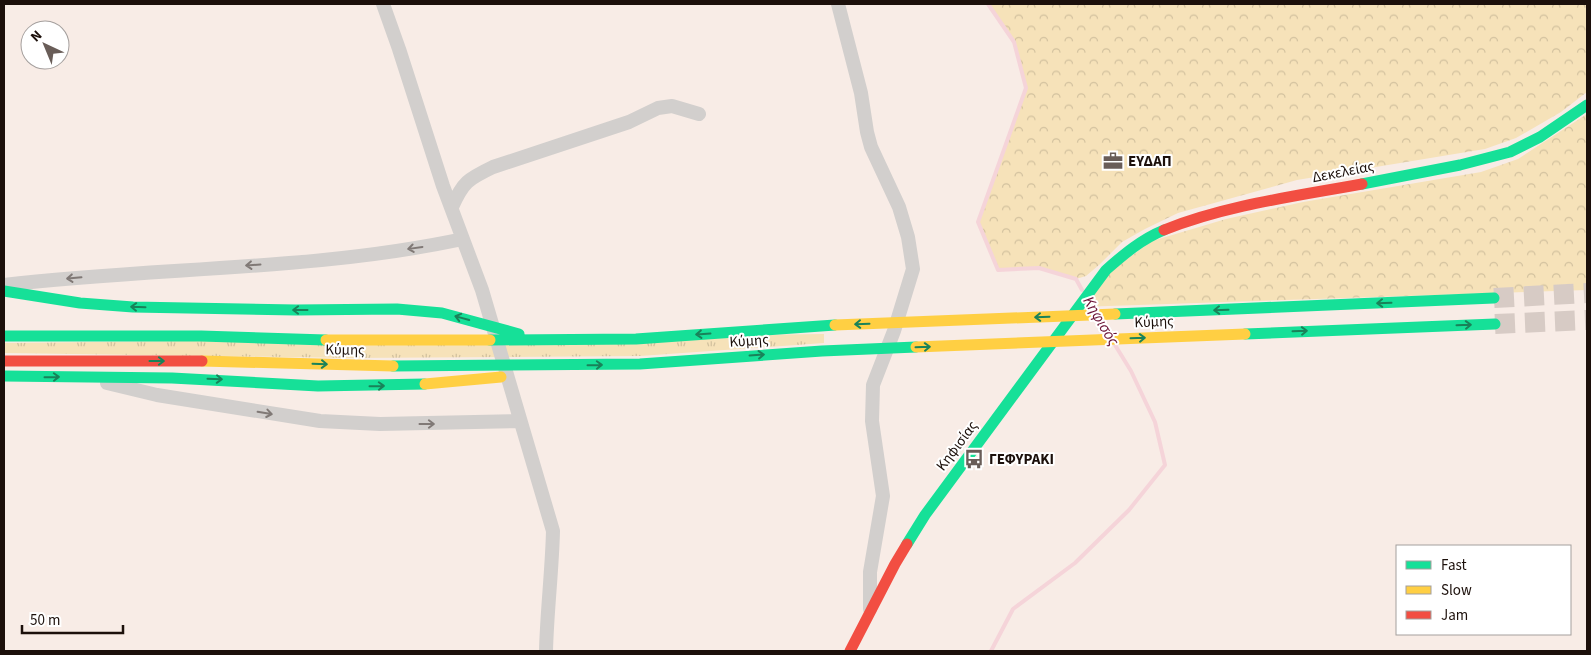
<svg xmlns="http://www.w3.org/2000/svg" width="1591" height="655" viewBox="0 0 1591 655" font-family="'Source Sans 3',sans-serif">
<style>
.grass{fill:url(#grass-tufts)}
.forest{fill:url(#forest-crowns)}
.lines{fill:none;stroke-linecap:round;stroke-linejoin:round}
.stream{stroke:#f5d4d9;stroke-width:4}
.secondary-tunnel{stroke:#d7cbc5;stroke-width:20;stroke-dasharray:20 10;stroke-linecap:butt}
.street{stroke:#d2cfcd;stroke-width:14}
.fast{stroke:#16e098;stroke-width:11}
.slow{stroke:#ffcf43;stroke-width:11}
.jam{stroke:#f24e42;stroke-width:11}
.oneway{stroke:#807976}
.oneway2{stroke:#198259}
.labels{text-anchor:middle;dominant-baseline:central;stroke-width:4;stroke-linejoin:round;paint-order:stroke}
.poi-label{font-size:15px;font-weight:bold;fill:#1c100b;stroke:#fff;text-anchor:start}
.street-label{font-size:15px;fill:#1c100b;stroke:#fff}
.water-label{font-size:16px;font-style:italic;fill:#6b1235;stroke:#fff}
</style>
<defs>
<pattern id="grass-tufts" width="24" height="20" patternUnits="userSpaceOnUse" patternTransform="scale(1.25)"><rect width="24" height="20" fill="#f6e2b9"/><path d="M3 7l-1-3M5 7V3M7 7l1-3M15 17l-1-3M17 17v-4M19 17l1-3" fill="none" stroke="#d2c19e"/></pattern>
<pattern id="forest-crowns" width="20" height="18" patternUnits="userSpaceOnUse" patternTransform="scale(1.25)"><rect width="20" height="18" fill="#f6e2b9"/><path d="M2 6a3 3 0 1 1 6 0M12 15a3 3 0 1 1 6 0" fill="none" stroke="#d2c19e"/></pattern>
</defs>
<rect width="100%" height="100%" fill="#f8ece6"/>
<!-- grass -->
<path class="grass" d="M824,334v9l-184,13 -289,2 -347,-5v-10z"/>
<!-- forest -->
<path class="forest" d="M988,4h599v88l-26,20 -45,26 -31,11 -188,31 -119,33 -33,16 -23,13 -23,23 -13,11 -10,3 -37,-11 -41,2 -20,-48 48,-134 -12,-46z
M1587,114v176l-508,17 30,-35 43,-31 74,-22 77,-17 178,-30 37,-13z"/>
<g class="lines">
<!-- stream -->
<path class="stream" d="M988,4l26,38 12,46 -48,134 20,48 41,-2 37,11 6,11
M991,651l22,-42 62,-46 54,-53 36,-45 -10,-43 -24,-51 -16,-26"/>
<!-- secondary-tunnel -->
<path class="secondary-tunnel" d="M1494,298l93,-5
M1495,324l92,-4"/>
<!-- street -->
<path class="street" d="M383,4l16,45 44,137 39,104 71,241c-1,40 -6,80 -7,120
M838,4l23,89 6,39 4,15 28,60 9,30 5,32 -19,62 -21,54 -1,36 11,75 -13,76v37
M452,207c11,-25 16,-28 41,-40l136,-45 29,-14 14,-2 27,8
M4,285c152,-18 308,-14 459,-46
M107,383l50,12 163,26 60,3 140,-3"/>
<!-- fast -->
<path class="fast" d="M1362,184l98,-19 50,-13 30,-15 47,-32
M4,291l76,12 53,4 163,3 101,-1 45,4 77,21
M1115,314l379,-16
M1245,334l250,-10
M4,336h197l125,4
M490,340l146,-1 199,-14
M393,366l247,-2 182,-13 94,-4
M4,376l168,2 146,8 107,-2
M907,544l18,-29 181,-245c18,-16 36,-31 58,-40"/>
<!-- slow -->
<path class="slow" d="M835,325l280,-11
M326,340h164
M916,347l329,-13
M202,361l191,5
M425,384l76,-7"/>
<!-- jam -->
<path class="jam" d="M1164,230c62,-25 133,-34 198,-46
M4,361h198
M850,651l45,-87 12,-20"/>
</g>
<!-- one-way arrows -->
<defs><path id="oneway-shaft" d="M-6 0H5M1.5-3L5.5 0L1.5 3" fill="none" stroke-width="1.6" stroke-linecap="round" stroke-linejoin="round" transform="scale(1.25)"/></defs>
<g class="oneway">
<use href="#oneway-shaft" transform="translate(415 248) rotate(172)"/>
<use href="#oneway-shaft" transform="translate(253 265) rotate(176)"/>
<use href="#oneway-shaft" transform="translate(74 278) rotate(175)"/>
<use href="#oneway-shaft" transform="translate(265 413) rotate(9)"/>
<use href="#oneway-shaft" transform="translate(427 424)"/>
</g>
<g class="oneway2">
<use href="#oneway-shaft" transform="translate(1384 303) rotate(178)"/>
<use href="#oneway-shaft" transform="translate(138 307) rotate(-178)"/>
<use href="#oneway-shaft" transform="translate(300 310) rotate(180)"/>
<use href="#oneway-shaft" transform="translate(1221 310) rotate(178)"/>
<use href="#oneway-shaft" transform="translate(1042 317) rotate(178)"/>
<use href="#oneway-shaft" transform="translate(462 318) rotate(-165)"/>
<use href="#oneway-shaft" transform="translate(862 324) rotate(178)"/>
<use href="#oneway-shaft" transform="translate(1464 325) rotate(-2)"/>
<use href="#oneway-shaft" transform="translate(1300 331) rotate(-2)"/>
<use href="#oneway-shaft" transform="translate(703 334) rotate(176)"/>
<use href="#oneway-shaft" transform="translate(1138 338) rotate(-2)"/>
<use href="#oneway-shaft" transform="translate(923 347) rotate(-2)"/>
<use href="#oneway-shaft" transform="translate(757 355) rotate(-4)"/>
<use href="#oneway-shaft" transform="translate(157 361)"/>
<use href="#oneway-shaft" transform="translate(320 364) rotate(2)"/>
<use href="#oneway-shaft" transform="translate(595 365) rotate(-1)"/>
<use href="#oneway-shaft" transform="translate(52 377) rotate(-1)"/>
<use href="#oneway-shaft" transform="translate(215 379) rotate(2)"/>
<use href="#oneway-shaft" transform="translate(377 386) rotate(-1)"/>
</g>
<!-- icons -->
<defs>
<symbol id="office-bare" viewBox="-9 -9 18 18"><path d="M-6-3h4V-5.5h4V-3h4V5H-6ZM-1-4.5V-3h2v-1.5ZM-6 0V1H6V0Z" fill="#695d58" stroke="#fff" stroke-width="2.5" paint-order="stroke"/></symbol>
<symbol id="bus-bare" viewBox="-9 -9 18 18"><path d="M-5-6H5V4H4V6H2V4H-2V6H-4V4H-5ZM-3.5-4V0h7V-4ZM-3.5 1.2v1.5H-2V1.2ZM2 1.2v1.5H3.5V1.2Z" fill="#695d58" stroke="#fff" stroke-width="2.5" paint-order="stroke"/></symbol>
</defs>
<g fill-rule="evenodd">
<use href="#office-bare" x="1099" y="147" width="28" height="28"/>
<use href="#bus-bare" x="960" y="445" width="28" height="28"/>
</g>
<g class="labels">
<!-- poi labels -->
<g class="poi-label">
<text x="1128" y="161">ΕΥΔΑΠ</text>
<text x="989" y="459">ΓΕΦΥΡΑΚΙ</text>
</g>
<!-- street labels -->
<g class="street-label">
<text transform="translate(1343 172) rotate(-11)">Δεκελείας</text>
<text transform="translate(1154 322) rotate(-2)">Κύμης</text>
<text transform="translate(749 341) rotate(-4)">Κύμης</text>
<text transform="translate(345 350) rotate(1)">Κύμης</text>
<text transform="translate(957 446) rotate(-53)">Κηφισίας</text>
</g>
<!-- water labels -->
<g class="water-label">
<text transform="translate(1101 321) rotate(59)">Κηφισός</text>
</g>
</g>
<!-- border -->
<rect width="1591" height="655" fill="none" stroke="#1c100b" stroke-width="10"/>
<!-- legend -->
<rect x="1396" y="545" width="175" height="90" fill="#ffffff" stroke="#a49f9d"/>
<rect x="1406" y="561" width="25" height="8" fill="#16e098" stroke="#a49f9d"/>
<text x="1441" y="570" font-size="15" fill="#1c100b">Fast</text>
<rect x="1406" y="586" width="25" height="8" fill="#ffcf43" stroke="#a49f9d"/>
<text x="1441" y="595" font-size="15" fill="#1c100b">Slow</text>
<rect x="1406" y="611" width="25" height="8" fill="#f24e42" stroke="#a49f9d"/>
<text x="1441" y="620" font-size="15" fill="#1c100b">Jam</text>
<!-- north arrow -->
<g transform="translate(45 45) rotate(316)"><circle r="24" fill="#ffffff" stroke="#a49f9d"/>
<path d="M0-4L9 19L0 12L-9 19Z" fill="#695d58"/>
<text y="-8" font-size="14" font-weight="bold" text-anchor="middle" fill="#1c100b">N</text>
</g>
<!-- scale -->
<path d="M22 625v8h101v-8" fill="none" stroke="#1c100b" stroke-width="2.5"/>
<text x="30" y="625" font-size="15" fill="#1c100b" stroke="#ffffff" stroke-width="4" paint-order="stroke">50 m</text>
</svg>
